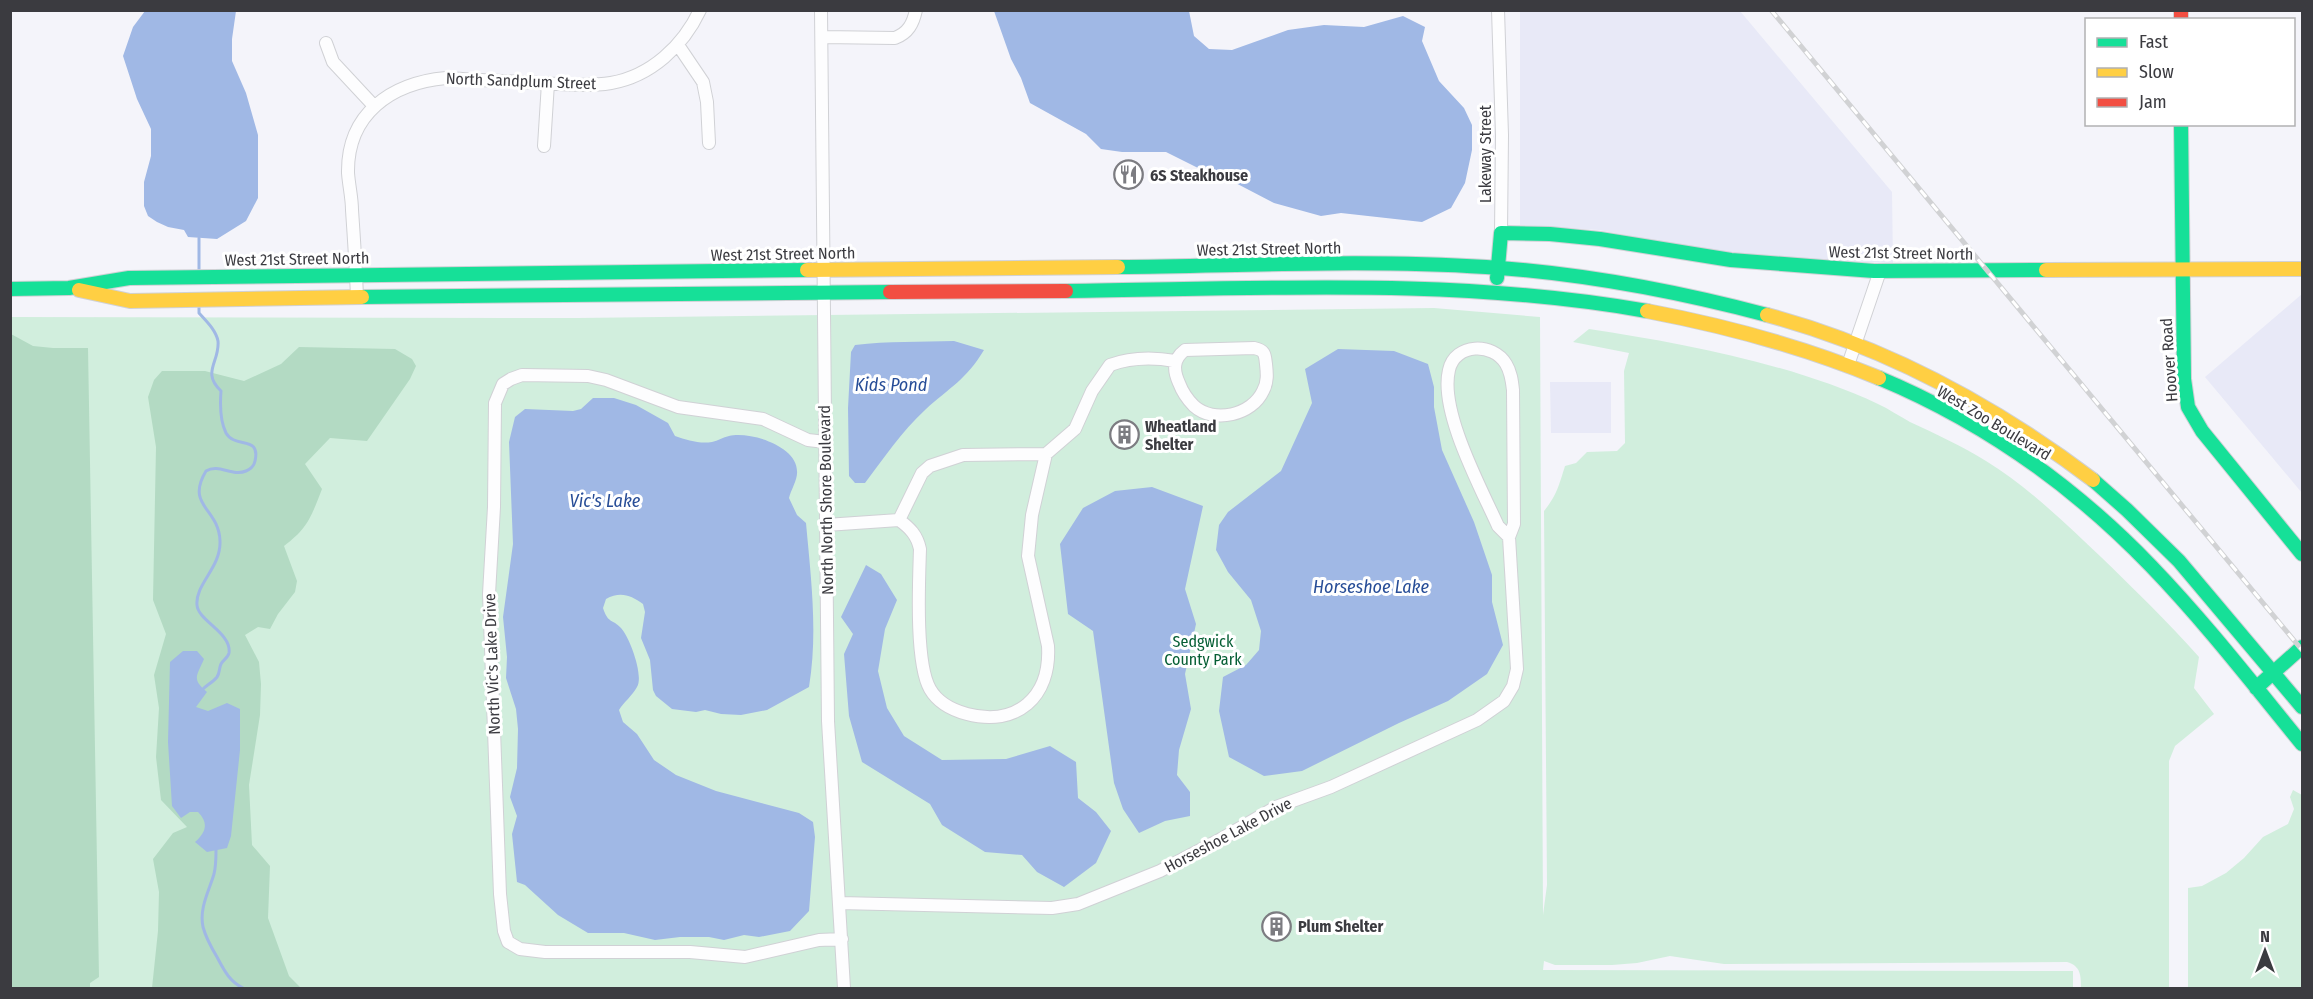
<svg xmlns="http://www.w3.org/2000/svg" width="2313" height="999" viewBox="0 0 2313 999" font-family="'Fira Sans Condensed',sans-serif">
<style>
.built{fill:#e8e9f7}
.green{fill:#d1eedd}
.forest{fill:#b3dac3}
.water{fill:#a0b8e5}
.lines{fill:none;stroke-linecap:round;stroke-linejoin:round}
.stream{stroke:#a0b8e5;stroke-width:3}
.street-casing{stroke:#d0d1d5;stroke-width:14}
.fast-casing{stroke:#d0d1d5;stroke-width:16}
.slow-casing{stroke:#d0d1d5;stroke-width:16}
.jam-casing{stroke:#d0d1d5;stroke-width:16}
.street{stroke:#fdfdfe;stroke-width:12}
.fast{stroke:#16e098;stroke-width:14}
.slow{stroke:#ffcf43;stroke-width:14}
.jam{stroke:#f24e42;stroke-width:14}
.rail-casing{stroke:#d1d2d4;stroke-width:5}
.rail{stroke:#fff;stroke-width:3;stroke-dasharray:9;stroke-linecap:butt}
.labels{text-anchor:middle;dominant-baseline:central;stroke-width:6;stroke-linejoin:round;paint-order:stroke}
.street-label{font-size:16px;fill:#3b3b40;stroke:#fff}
.poi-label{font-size:16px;font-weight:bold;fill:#3b3b40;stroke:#fff;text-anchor:start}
.park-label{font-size:16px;fill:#055e34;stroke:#fff}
.water-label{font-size:18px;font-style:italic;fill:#274d97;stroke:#fff}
</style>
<rect width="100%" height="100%" fill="#f4f4fa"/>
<!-- built -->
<path class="built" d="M1520,11h220l152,181 1,71 -100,-4 -99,-11 -95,-18 -79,-5z
M2302,294v199l-97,-116z
M1550,382h61v51h-60z"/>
<!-- green -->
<path class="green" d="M1434,308l106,9 3,598 4,-30 -3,-374c13,-16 15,-26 21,-45l11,-3 11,-11 30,-1 8,-8 -1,-72 5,-18 -56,-11 16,-13c93,14 204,35 289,75 11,5 21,12 32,18 26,12 52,24 76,39 42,26 79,62 115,96 34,33 67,65 98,100l-5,31 20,26 -39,32 -6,15v227h-88c0,-12 0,-22 -14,-26l-343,2 -54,-8 -33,7 -25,2h-57l-11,-4 -1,9 530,1v17h-2062v-671l566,1z
M2293,790l9,5v193h-114v-100l14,-2 24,-13 18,-15 19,-21 25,-13 6,-15 -4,-12z"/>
<!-- forest -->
<path class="forest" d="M11,334l22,12 20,2h35l11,629 -9,6v5h-79z
M299,347l96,2 17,10 4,7 -6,13 -43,62 -37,-3 -25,26 17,25c-11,28 -14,39 -38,57l13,35 -2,11 -17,22 -8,15 -12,-2 -13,8 14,27 2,22 -1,31 -11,70 3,60 18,21 -2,52 21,58 12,12h-149l6,-57 1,-39 -6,-33 20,-26 14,-6 -26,-27 -5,-43 3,-49 -5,-33 12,-41 -13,-34 3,-153 -8,-50 6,-17 8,-9h43l39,10 37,-17z"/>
<!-- water -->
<path class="water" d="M145,11h91l-4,28v22l14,32 12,42v63l-12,23 -29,18 -29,-2 -4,-7 -16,-3 -11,-5 -9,-6 -4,-10v-24l7,-26v-27l-14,-30 -14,-43 10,-29z
M994,11h195l5,25 15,13 23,1 56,-20 36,-5 40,2 39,-11 22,11 -3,14 17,40 25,27 8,17v25l-7,33 -14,25 -29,14 -81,-9 -20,3 -47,-13 -48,-25 -24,-8 -36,-18h-44l-21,-3 -15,-15 -56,-31 -9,-25 -10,-19z
M954,341l30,9c-18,30 -34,37 -59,60 -23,21 -41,48 -60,73h-10l-6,-7 -1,-68 3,-56 4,-7c33,-4 66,-3 99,-4z
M1338,349l56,2 34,13 6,23v20l8,43 32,72 18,53v27l11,43 -16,29 -39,27 -49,22 -97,48 -38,5 -35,-19 -10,-46 4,-34 23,-12 13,-15 2,-19 -10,-31 -23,-28 -12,-22 3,-25 9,-13 53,-41 31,-68 -7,-34z
M593,398h21l22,7 32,18 7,13c12,4 24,8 37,6 6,-1 11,-5 17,-6 21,-5 68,10 68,35 1,8 -6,19 -8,27l8,17 9,8c5,55 12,110 3,164l-42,23 -26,5 -20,-1 -16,-4 -9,2 -24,-3 -16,-13 -3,-6 -3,-30 -9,-22 4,-26 -2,-8c-12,-9 -23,-13 -37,-5l-3,9c5,16 10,11 18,20 9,10 23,48 16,59 -5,9 -13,15 -18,23l4,12 14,12 17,26 22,15 40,16 83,22 14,9 2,15 -6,74 -19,20 -31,6 -15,-2 -20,5 -15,-3h-29l-25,3 -31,-7h-36l-30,-18 -33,-30 -8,-3 -5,-48 5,-18 -7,-19 7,-29 1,-39 -2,-20 -10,-31 1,-21 -4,-40 10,-73 -4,-102 6,-25 10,-8 48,2 8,-2z
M1152,487l51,19 -18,83 11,35 -11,50 6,35 -12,41 -2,25 13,17v24l-25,5 -26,12 -16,-24 -9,-26 -21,-152 -25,-17 -8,-70 23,-36 32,-17z
M866,565l15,9 16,26 -12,29 -7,42 9,37 17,28 38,24 64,-1 44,-13 26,16 2,36 18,14 15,19 -15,32 -32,24 -27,-15 -15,-17 -37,-3 -43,-27 -12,-21 -68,-42 -13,-46 -5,-62 9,-20 -12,-17z
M183,651h14l7,8c-7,17 -13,20 3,33l-11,15 12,4 19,-8 13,6v41l-9,86 -4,12 -20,4 -12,-10c11,-10 14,-19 3,-30h-8l-9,6 -9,-12 -4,-64 2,-80z"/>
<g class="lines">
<!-- stream -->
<path class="stream" d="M199,272v-34
M199,306v7c7,8 17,17 19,28 2,21 -17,31 3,50 -1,13 -1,30 5,42 9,16 35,2 29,28 -1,5 -4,8 -9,10 -14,6 -27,-8 -40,0 -21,35 13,37 14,70 1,27 -25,43 -23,64 1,16 35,28 32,48 -1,5 -6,7 -8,11 -2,4 -1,9 -4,13 -4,5 -10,8 -14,12
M216,850c0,8 0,16 -2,24 -5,17 -15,34 -11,53 3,11 8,20 14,30 7,13 12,24 26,31"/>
<defs>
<path id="street" d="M821,10l7,711 16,267
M1498,10l4,125 -1,98
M822,37l73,1c13,-5 18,-14 21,-28
M326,43l7,19 41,44
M678,45l25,37 4,20 2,41
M544,146l4,-63
M357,298c-1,-29 -3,-59 -5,-88 0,-12 -3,-24 -4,-37 -1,-59 43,-90 98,-95 30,2 61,3 92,5 24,1 49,4 73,0 40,-7 72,-37 89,-73
M1254,348c10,2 11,5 12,16 1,9 2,18 -3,27 -11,24 -49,33 -69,15 -6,-6 -12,-15 -15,-23 -6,-13 -6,-24 6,-33z
M1848,365l32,-94
M825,442l-17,-2 -45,-21 -85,-12 -72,-27 -18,-4 -66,-1 -11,4 -8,5 -8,19 -1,104 -5,87 11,300 4,37 4,11 12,7 25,3h145l55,5 74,-17 23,-1
M899,520c11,8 18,15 21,29 -1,32 -5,114 10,140 8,14 22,21 37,25 50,13 84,-17 81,-68l-20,-90 4,-41 14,-61
M826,525l73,-5 23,-47 8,-7 33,-11 83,-1 29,-25 17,-38 18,-26c22,-8 42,-8 65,-4
M840,903l212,5 26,-4 82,-33 61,-32 55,-32 55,-20 146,-67 27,-19 9,-15 4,-17 -8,-132 5,-13 -1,-134c-1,-9 -2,-18 -7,-26 -13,-22 -51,-21 -57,6 -10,41 32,118 49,156l11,11"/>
<path id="fast" d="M2181,124l3,255 4,28 14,24 100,123
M1118,267c122,-1 245,-8 368,0 94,6 190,24 281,48
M1497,278l4,-45 49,1 50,5 131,21 143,11 172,-1
M10,289l59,-1 60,-10 678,-8
M1066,291c194,-2 389,-14 581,20
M362,297l528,-5
M1879,378c103,43 195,108 272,188 54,56 102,118 151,178
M2093,480l34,30 52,51 123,146
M2256,688l46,-41"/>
<path id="slow" d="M807,270l311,-3
M2046,270l256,-1
M79,290l51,11 232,-4
M1647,311c79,15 157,36 232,67
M1767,315c120,32 228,91 326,165"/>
<path id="jam" d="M2181,10v10
M890,292l176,-1"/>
</defs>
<!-- street casing -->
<use href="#street" class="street-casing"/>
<!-- fast casing -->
<use href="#fast" class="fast-casing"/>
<!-- slow casing -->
<use href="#slow" class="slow-casing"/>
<!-- jam casing -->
<use href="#jam" class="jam-casing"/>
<!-- street -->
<use href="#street" class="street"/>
<!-- fast -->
<use href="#fast" class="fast"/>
<!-- slow -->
<use href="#slow" class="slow"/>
<!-- jam -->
<use href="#jam" class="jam"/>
<defs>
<path id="rail" d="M1771,10l531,640"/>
</defs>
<!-- rail casing -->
<use href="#rail" class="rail-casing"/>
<!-- rail -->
<use href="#rail" class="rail"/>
</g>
<!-- icons -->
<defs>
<symbol id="restaurant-ring" viewBox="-11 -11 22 22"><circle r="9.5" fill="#fff" stroke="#7c7c81" stroke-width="1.5"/><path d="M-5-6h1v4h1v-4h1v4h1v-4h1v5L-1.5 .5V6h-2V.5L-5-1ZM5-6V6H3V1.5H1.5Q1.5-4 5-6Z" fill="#7c7c81"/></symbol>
<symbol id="building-ring" viewBox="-11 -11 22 22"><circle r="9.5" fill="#fff" stroke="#7c7c81" stroke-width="1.5"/><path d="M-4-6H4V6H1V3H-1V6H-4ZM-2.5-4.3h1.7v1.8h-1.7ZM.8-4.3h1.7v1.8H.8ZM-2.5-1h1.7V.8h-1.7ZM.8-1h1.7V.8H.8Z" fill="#7c7c81"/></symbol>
</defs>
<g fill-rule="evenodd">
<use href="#restaurant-ring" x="1112" y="158" width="33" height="33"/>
<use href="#building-ring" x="1108" y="418" width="33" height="33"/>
<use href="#building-ring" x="1260" y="910" width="33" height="33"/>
</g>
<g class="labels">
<!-- street labels -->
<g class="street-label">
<text transform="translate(521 81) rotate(2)">North Sandplum Street</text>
<text transform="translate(1485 154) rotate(-90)">Lakeway Street</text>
<text transform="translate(1269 249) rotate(-1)">West 21st Street North</text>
<text transform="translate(1901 253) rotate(1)">West 21st Street North</text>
<text transform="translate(783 254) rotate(-1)">West 21st Street North</text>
<text transform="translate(297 259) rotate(-1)">West 21st Street North</text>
<text transform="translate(2169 360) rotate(-94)">Hoover Road</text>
<text transform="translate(1994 423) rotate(31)">West Zoo Boulevard</text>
<text transform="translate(826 500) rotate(-91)">North North Shore Boulevard</text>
<text transform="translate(492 664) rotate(-92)">North Vic's Lake Drive</text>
<text transform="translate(1228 835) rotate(-28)">Horseshoe Lake Drive</text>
</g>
<!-- poi labels -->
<g class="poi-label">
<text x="1150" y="175">6S Steakhouse</text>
<text x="1145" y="426">Wheatland<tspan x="1145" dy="18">Shelter</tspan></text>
<text x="1298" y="926">Plum Shelter</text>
</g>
<!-- park labels -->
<g class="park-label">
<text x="1203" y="641">Sedgwick<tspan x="1203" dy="18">County Park</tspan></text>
</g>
<!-- water labels -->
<g class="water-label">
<text x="891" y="385">Kids Pond</text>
<text x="605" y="501">Vic's Lake</text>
<text x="1371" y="587">Horseshoe Lake</text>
</g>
</g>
<!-- border -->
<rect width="2313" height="999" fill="none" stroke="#3b3b40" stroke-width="24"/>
<!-- legend -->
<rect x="2085" y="18" width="210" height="108" fill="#ffffff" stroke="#b1b1b3" stroke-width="1.5"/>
<rect x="2097" y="38" width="30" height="9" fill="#16e098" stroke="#b1b1b3" stroke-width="1.5"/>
<text x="2139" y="48" font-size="18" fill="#3b3b40">Fast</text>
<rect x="2097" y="68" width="30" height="9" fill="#ffcf43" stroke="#b1b1b3" stroke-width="1.5"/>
<text x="2139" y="78" font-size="18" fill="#3b3b40">Slow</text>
<rect x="2097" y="98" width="30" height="9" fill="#f24e42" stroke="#b1b1b3" stroke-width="1.5"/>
<text x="2139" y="108" font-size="18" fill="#3b3b40">Jam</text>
<!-- north arrow -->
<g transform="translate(2265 951)" stroke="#ffffff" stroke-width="4.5" paint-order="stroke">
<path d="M0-4.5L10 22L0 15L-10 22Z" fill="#3b3b40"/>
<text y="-9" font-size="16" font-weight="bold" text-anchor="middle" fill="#3b3b40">N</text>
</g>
</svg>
